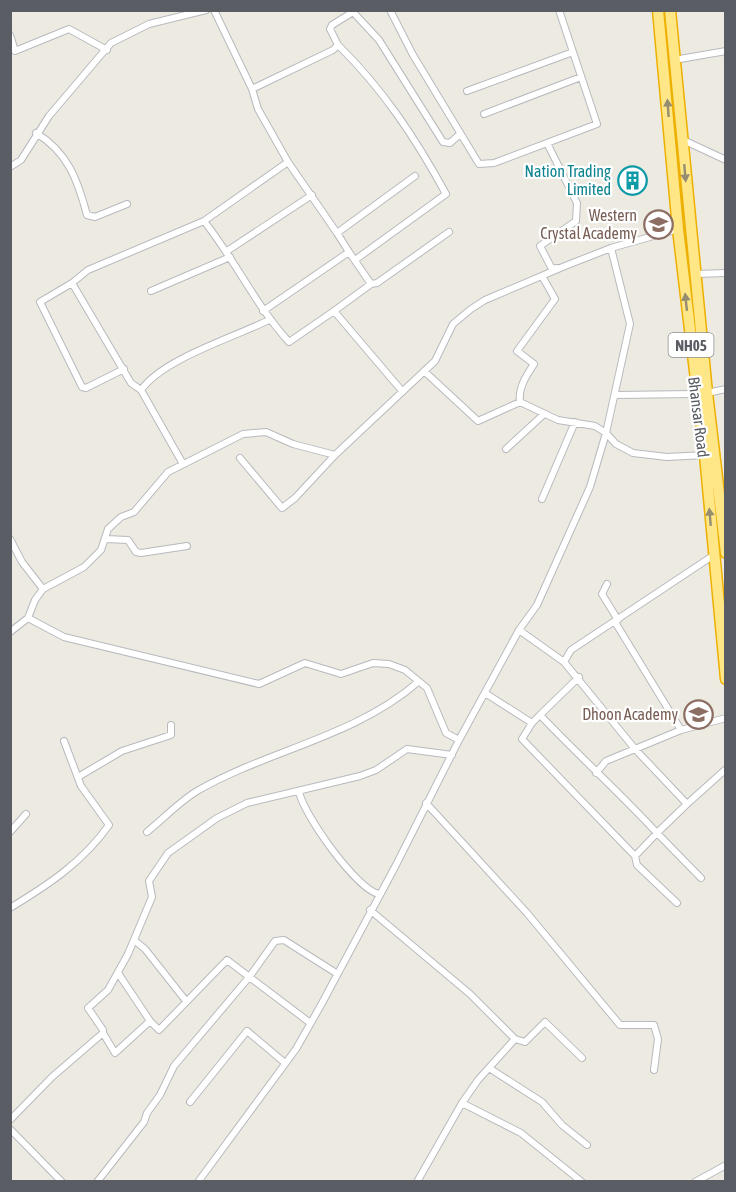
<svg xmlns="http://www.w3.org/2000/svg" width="736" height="1192" viewBox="0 0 736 1192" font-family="'Asap Condensed',sans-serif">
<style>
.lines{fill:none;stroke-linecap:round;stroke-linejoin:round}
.street-casing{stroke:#b7b9be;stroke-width:8}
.highway-casing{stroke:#eeb000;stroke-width:13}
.street{stroke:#fff;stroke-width:6}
.highway{stroke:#ffe687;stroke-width:10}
.oneway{fill:#948d70}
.labels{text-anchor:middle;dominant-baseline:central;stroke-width:4.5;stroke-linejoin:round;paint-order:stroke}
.shield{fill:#fff;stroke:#8c8e92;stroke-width:1.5}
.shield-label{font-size:15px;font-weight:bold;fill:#5a5d63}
.culture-label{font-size:16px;fill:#0d838f;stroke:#fff;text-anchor:end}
.education-label{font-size:16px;fill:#785e54;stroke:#fff;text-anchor:end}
.street-label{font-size:16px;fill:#5a5d63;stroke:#fff}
</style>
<rect width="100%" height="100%" fill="#edebe1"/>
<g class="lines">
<defs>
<path id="street" d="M214,10l38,79
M390,10l23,45 66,109 15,-1 103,-39 -38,-114
M10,35l5,16 54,-22 38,21
M338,45c45,44 78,94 108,149l-91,66
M674,60l52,-9
M467,91l106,-39
M484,114l97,-37
M36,133c32,19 42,48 51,82l8,2 32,-13
M683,140l43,20
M547,143l30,60 -1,18 -36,25 12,23 5,-1
M288,162l-30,-53 -6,-20 81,-39 5,-5 -8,-16 2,-4 21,-13 26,28 64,102 7,1 10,-9
M10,167l11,-7 28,-44 62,-73 38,-19 57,-14
M337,233l12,19
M227,251l85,-56
M696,274l30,-1
M72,283l59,100 10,7 42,74
M151,291l79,-34
M263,311l86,-59 22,32 6,-1 72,-51
M334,311l37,-27
M124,369l-38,19 -4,-1 -42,-85 32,-19 16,-13 116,-49
M424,371l54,50 42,-19 38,18 37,6 11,7 10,11 17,9 34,4 39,-2
M141,390c22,-31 91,-52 128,-70
M402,391l-68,-80 -45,31c-33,-36 -54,-82 -85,-121l84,-59 49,71 78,-57
M707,393l19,-4
M615,395l80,-1
M520,402c-2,-14 6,-26 14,-38l-17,-13 38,-52 -13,-23
M506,449l37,-34
M240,458l42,50 13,-10 40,-43
M542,499l33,-77
M10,539l12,23 21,27
M106,539l22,1 8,12 5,1 46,-7
M607,584l-5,10 16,26
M28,618l36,19 195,47 46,-21 36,11 32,-11 16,1 16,6 22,18 19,45 13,7
M615,622l66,108 45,-12
M519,630l45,32 7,-12 143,-95
M10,632l18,-14 7,-18 8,-11 41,-22 17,-17 7,-21 13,-12 13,-5 34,-40 75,-38 23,-2 27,12 42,11 100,-94 18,-37 18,-15 14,-9 80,-34 46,-18 67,-19
M564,662l71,87 46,-19
M579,677l-39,38c38,40 79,77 117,118l30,-29
M485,693l47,30 8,-8
M532,723l-10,16 113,117 22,-23 44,45
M596,773l10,-12 29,-12 52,55 39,-35
M78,777l44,-26 49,-16v-10
M299,791c3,22 58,99 80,103
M426,803l101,110 93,112h34l4,14 -4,31
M10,832l16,-18
M147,832c16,-13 32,-30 50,-41 71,-41 158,-54 221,-109
M635,856l2,9 40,38
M10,908c38,-23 73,-46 99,-83l-28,-39 -17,-45
M370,910l100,84 45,45 -37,41 -16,23 -45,79
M134,940l11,9 41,52
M118,973l32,48
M103,1033l12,20 35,-32 9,9 68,-70 82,62
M515,1039l10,3 20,-20 37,36
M489,1068l53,34 20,23 25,20
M190,1102l57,-71 38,32
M462,1103l59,30 61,49
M10,1120l42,-43 51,-44v-3l-15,-22 20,-18 20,-36 24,-57 -3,-16 19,-28 49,-35 30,-15 113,-27 16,-6 31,-21 45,6
M10,1129l52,53
M97,1182l47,-60 3,-9 13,-18 14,-29 76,-90 25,-35 9,-1 52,33
M198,1182l98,-133 25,-44 75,-140 63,-125 60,-110 18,-25 53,-118 16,-54 24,-109 -19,-76
M695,1182l31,-17"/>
<path id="highway" d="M658,10l20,219 27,226 21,224
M670,10l37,383 19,160"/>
</defs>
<!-- street casing -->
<use href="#street" class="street-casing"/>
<!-- highway casing -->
<use href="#highway" class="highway-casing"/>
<!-- street -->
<use href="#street" class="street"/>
<!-- highway -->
<use href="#highway" class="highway"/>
</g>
<!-- one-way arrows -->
<defs><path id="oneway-solid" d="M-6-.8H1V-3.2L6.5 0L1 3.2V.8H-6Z" transform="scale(1.5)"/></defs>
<g class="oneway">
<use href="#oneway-solid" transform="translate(668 108) rotate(-94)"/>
<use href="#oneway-solid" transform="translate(685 173) rotate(85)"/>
<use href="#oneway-solid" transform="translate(686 302) rotate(-96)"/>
<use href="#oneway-solid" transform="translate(710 517) rotate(-95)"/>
</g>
<!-- icons -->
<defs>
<symbol id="building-ring" viewBox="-11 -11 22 22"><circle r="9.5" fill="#fff" stroke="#0f9aa8" stroke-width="1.5"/><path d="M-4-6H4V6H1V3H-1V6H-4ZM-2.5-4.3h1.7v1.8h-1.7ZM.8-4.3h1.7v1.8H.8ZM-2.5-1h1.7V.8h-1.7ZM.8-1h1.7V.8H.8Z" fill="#0f9aa8"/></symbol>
<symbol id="school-ring" viewBox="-11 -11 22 22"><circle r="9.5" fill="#fff" stroke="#8d6e63" stroke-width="1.5"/><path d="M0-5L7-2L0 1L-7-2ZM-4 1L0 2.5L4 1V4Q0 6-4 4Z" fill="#8d6e63"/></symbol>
</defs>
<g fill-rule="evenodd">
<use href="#building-ring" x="616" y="164" width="33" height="33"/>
<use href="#school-ring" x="642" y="208" width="33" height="33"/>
<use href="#school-ring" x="682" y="698" width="33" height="33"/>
</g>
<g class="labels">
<!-- shield labels -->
<rect class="shield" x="668.5" y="333" width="45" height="24" rx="4.5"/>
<g class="shield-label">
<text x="691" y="345">NH05</text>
</g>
<!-- culture labels -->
<g class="culture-label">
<text x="611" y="171">Nation Trading<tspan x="611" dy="18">Limited</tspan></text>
</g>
<!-- education labels -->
<g class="education-label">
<text x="637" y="215">Western<tspan x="637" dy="18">Crystal Academy</tspan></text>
<text x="678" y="714">Dhoon Academy</text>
</g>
<!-- street labels -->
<g class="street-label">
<text transform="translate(699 417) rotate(83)">Bhansar Road</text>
</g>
</g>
<!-- border -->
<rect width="736" height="1192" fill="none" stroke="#5a5d63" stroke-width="24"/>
</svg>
